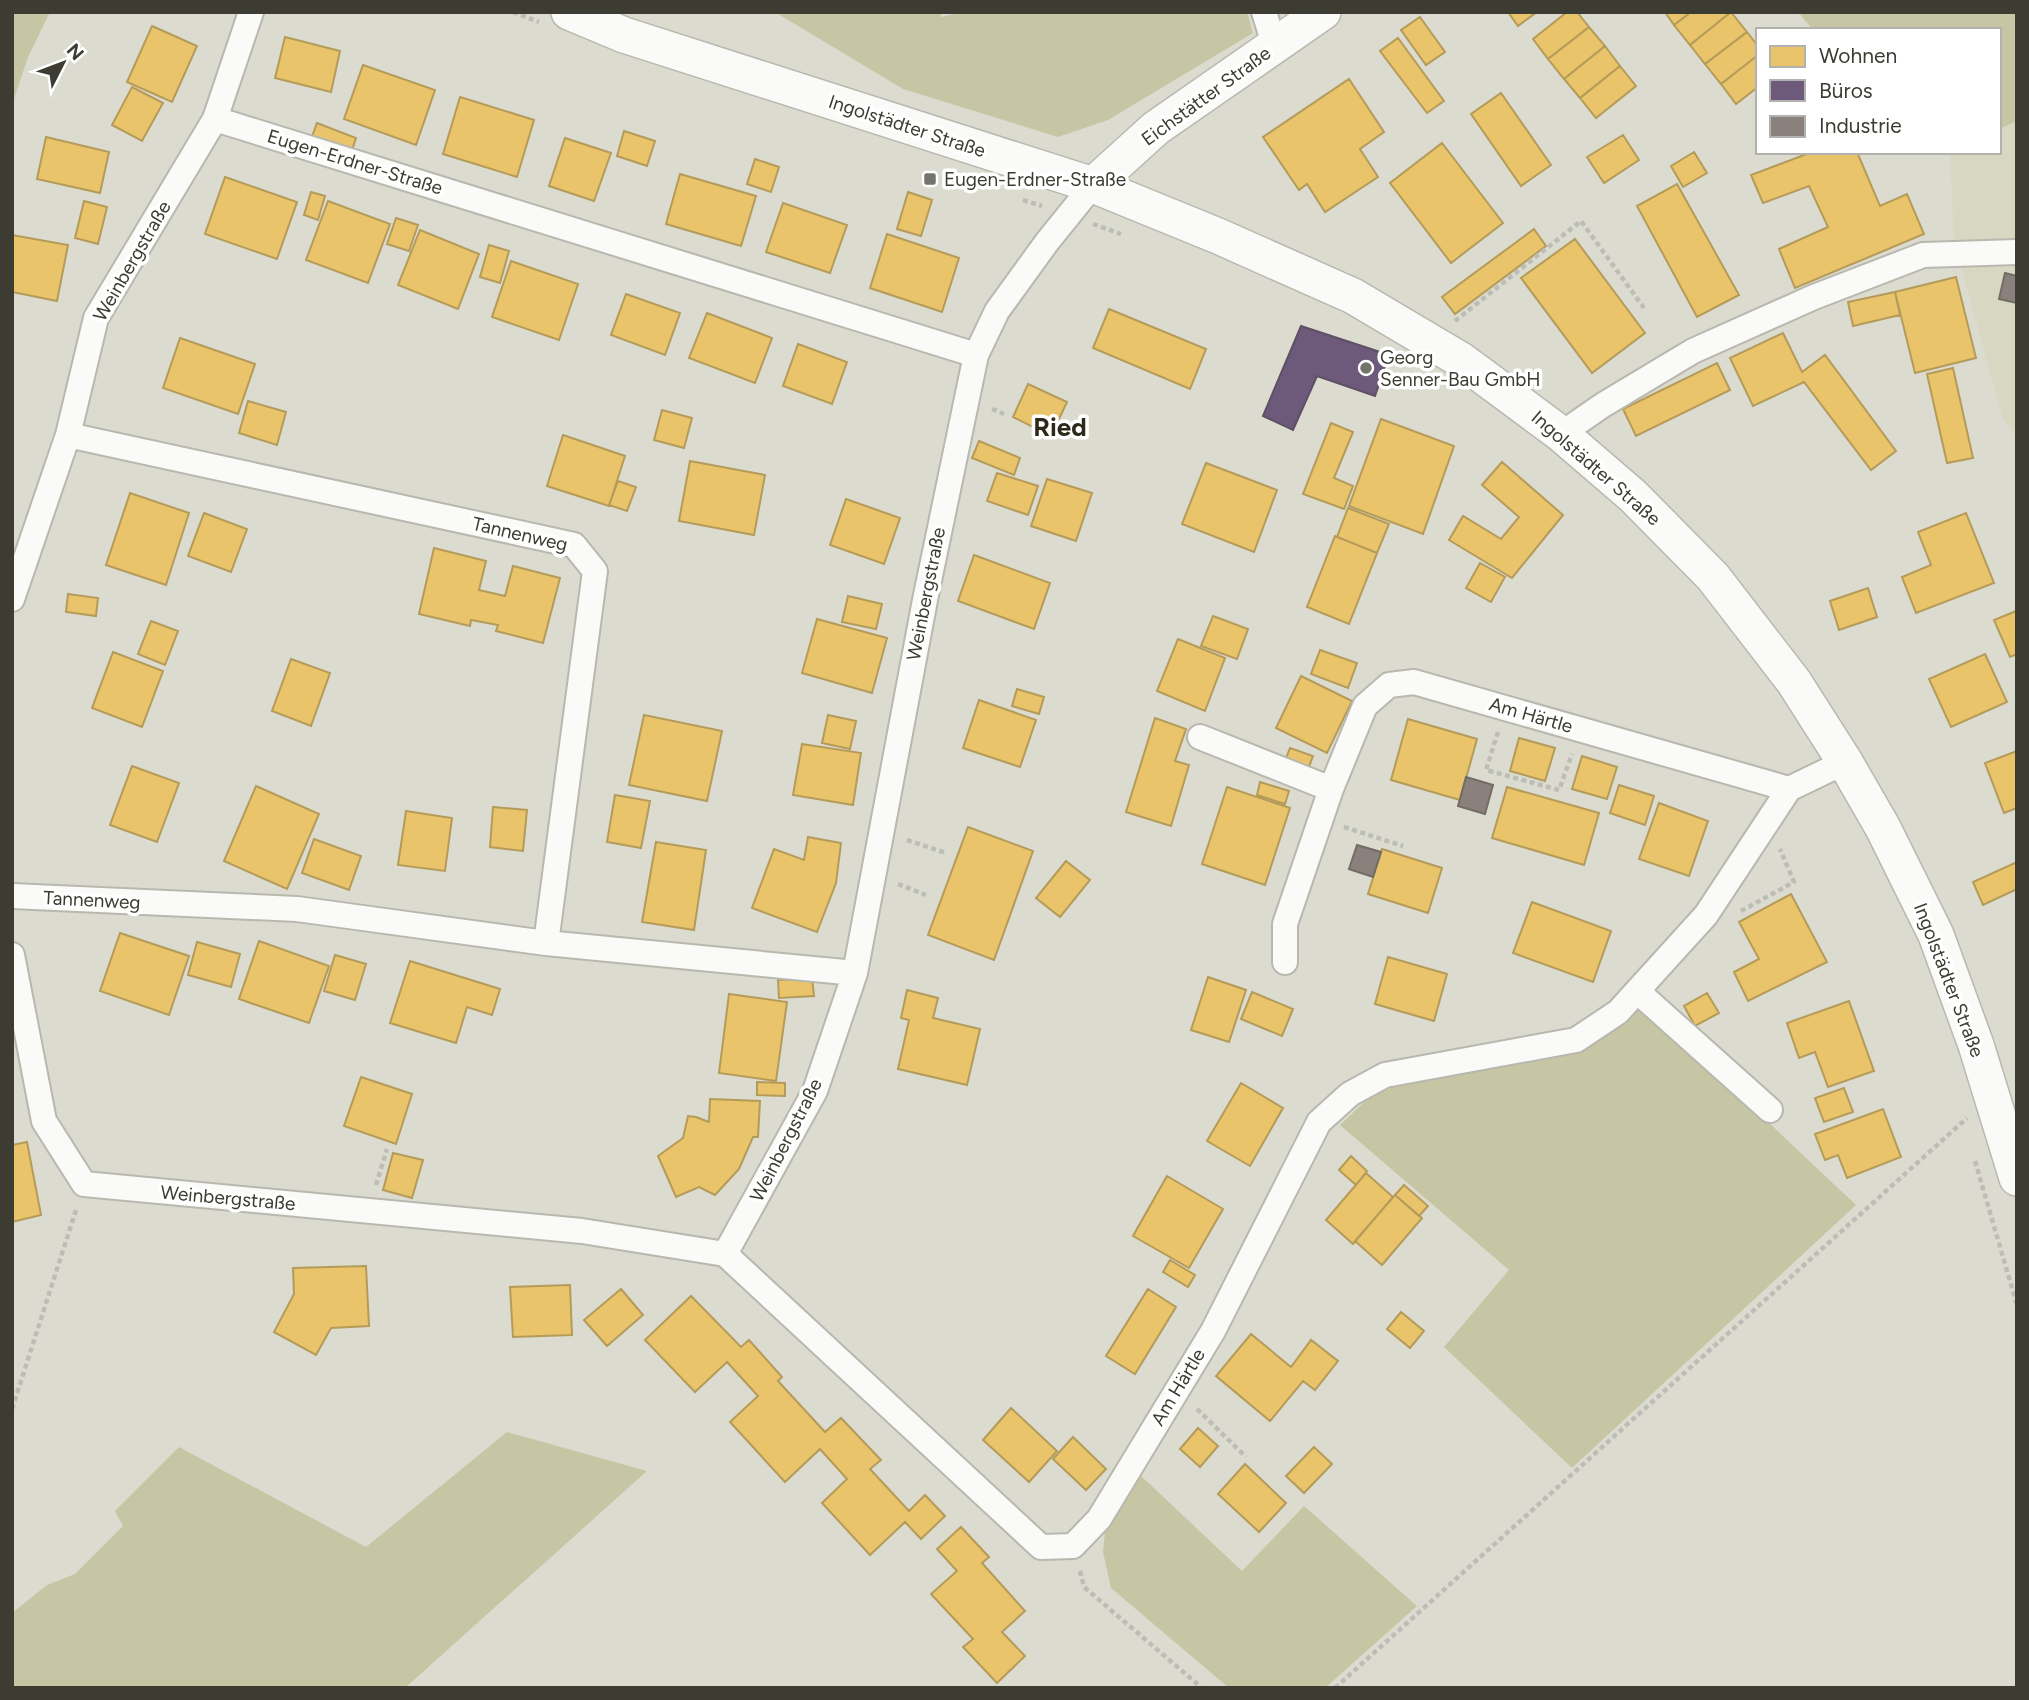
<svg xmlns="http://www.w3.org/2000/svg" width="2029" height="1700" viewBox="0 0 2029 1700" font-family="Figtree,sans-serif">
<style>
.built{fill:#d8d7c1}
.green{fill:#c7c6a4}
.homes{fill:#e9c46a;stroke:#b59b5a;stroke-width:2}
.offices{fill:#6d597a;stroke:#5e5065;stroke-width:2}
.industry{fill:#8a817c;stroke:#736c66;stroke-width:2}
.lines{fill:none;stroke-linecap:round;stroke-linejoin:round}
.street-casing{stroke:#b8b8af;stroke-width:28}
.secondary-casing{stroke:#b8b8af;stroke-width:38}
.path{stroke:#bdbdb7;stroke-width:4.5;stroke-dasharray:5 3.5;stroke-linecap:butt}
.street{stroke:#fafaf8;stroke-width:24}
.secondary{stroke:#fafaf8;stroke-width:35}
.poi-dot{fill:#74746a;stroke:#fff;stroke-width:2.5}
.labels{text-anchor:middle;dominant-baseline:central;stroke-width:7;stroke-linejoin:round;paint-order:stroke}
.street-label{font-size:19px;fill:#3c3c33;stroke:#fff}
.poi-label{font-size:19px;fill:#3c3c33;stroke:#fff;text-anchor:start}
.district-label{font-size:26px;font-weight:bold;fill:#2b2a19;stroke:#fff}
</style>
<rect width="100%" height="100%" fill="#dbdbcf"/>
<!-- built -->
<path class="built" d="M2017,121v313l-14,-15 -49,-179 -4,-88h49v-23z"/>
<!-- green -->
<path class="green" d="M12,12h38l-22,45 -16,48z
M775,12h165l1,5 23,-5h283l6,21 -145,87 -50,17 -155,-48z
M1798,12h219v109l-18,8v-99h-186z
M1639,1009l111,96 106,100 -284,263 -128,-121 65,-77 -169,-145 37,-35 203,-41z
M507,1432l140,39 -242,217h-393v-75l35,-28 28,-11 48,-48 -8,-15 64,-64 187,100z
M1139,1474l103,97 62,-65 113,100 -92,82h-96l-118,-100 -8,-36 3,-31z"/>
<!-- homes -->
<path class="homes" d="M1508,12h29l-19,14z
M1567,12h10l12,15 -41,32 -15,-20z
M1665,12h26l-17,13z
M1691,12h40l-41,33 -16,-20z
M1731,12l16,20 -42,32 -15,-19z
M1420,17l25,35 -19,13 -25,-35z
M152,26l45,20 -25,56 -45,-20z
M1589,27l16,19 -41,33 -16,-20z
M1747,32l11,14v9l-37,29 -16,-20z
M285,37l55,14 -9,41 -56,-14z
M1398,38l46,63 -17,12 -47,-62z
M1605,46l15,20 -40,32 -16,-19z
M1758,55v32l-22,17 -15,-20z
M363,65l72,25 -19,55 -72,-26z
M1620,66l16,20 -40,32 -16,-20z
M1349,79l35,53 -24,17 18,28 -53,35 -18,-28 -8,6 -36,-53z
M132,87l31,16 -21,38 -30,-16z
M1501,93l50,72 -30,21 -50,-72z
M460,97l74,23 -17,57 -74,-23z
M317,123l39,15 -6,18 -40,-14z
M624,131l31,10 -8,25 -30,-10z
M1623,135l16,25 -35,23 -17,-26z
M46,137l63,15 -9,41 -63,-14z
M565,138l46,15 -17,48 -45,-15z
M1442,143l61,80 -52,40 -61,-80z
M1694,152l13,21 -24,14 -12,-21z
M1812,152h45l23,54 27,-12 17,40 -129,54 -16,-39 49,-22 -19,-41 -46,17 -12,-28z
M755,159l24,8 -8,25 -24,-8z
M680,174l76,22 -15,50 -75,-22z
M225,177l72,25 -20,57 -72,-25z
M1677,184l62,111 -42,22 -60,-111z
M311,192l14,4 -7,24 -14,-5z
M908,192l24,8 -11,36 -24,-7z
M84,201l23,6 -9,37 -23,-6z
M328,201l62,23 -22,59 -62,-23z
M783,203l64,22 -17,48 -64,-21z
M396,218l22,7 -9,26 -22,-7z
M1534,229l12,17 -91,68 -13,-17z
M420,230l59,24 -21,55 -60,-24z
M887,234l72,24 -17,54 -72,-24z
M12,235l56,10 -11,56 -45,-9z
M1575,239l70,94 -53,40 -71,-95z
M489,245l20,6 -9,32 -20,-6z
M511,261l67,23 -19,56 -67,-23z
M1956,277l20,81 -61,15 -20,-81z
M1895,292l5,23 -47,11 -5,-24z
M626,294l54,19 -15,42 -54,-20z
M1109,309l97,40 -16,40 -97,-41z
M707,313l65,25 -17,45 -66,-25z
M1783,333l19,39 23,-17 71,96 -25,19 -67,-88 -51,24 -23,-48z
M180,338l75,26 -17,50 -75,-26z
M798,344l49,18 -15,42 -49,-18z
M1717,363l13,27 -94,46 -13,-27z
M1953,368l20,90 -26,5 -20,-89z
M1028,384l39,18 -16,34 -38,-19z
M248,401l38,11 -9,33 -38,-12z
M662,410l30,8 -8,30 -30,-8z
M1381,419l73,27 -31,88 -74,-28z
M1331,423l22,9 -19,46 19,8 -9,23 -41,-15z
M563,435l62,21 -16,50 -62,-20z
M979,441l41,17 -6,17 -42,-17z
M690,461l75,14 -11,60 -75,-14z
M1502,462l61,53 -51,63 -63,-38 14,-24 38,23 18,-22 -37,-32z
M1206,463l71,27 -23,62 -72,-28z
M997,473l41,13 -10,29 -41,-14z
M1047,479l45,14 -16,48 -45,-15z
M618,481l18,6 -9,24 -18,-6z
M130,493l59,20 -23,72 -60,-20z
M846,499l54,19 -16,46 -54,-19z
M1348,508l41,16 -12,29 -40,-16z
M204,513l43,16 -16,43 -43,-16z
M1966,513l28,70 -78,30 -14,-36 29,-12 -13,-33z
M1335,536l42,17 -28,71 -42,-17z
M434,548l52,13 -7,29 26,6 8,-30 47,12 -17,65 -47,-12 2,-6 -27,-5 -1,6 -51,-12z
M974,555l76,28 -16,46 -76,-28z
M1480,563l25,14 -14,25 -25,-14z
M1868,588l9,29 -38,13 -9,-29z
M68,594l30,4 -2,18 -30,-4z
M848,596l34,8 -6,25 -34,-7z
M2016,611l1,43 -7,3 -16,-37z
M1213,616l35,13 -11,30 -36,-13z
M817,619l70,19 -15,55 -70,-20z
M151,621l27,10 -13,34 -27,-11z
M1178,639l47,19 -20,53 -48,-20z
M1320,650l37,13 -9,25 -37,-14z
M113,652l50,19 -21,56 -50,-19z
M1985,654l22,48 -56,25 -22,-48z
M291,659l39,14 -19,53 -39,-15z
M1301,676l51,25 -25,52 -51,-25z
M1017,689l27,8 -5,17 -27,-8z
M979,700l57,20 -16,47 -57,-19z
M644,715l78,16 -15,70 -78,-16z
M828,715l28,6 -6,28 -28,-6z
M1155,718l31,11 -11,32 14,4 -18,61 -45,-14z
M1408,719l69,20 -17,61 -69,-20z
M1519,738l36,10 -10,33 -35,-10z
M802,744l59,9 -8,52 -60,-10z
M1290,748l23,8 -5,13 -23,-8z
M2017,751v57l-13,5 -19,-50z
M1582,756l35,11 -10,32 -35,-10z
M132,766l47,17 -22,59 -47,-17z
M1260,782l29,9 -4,13 -28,-9z
M1619,785l35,11 -9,29 -35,-12z
M256,786l63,28 -32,75 -63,-28z
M1227,787l63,21 -25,77 -63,-21z
M1507,787l92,26 -15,52 -92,-27z
M615,795l35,6 -9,47 -34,-6z
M1659,803l49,18 -19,55 -50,-17z
M493,807l34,3 -4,41 -33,-4z
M406,811l46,7 -7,53 -47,-6z
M968,827l65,24 -39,109 -66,-25z
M808,837l33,6 -5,40 -19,49 -65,-24 22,-59 30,11z
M314,839l47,17 -12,34 -47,-17z
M656,842l50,8 -12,80 -52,-8z
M1382,849l60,19 -14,45 -60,-19z
M1066,861l24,19 -30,37 -24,-19z
M2017,862v27l-34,16 -10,-23z
M1791,894l36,68 -79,39 -14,-29 25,-13 -20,-37z
M1532,902l79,29 -18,51 -80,-29z
M120,933l69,23 -20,59 -69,-24z
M259,941l70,25 -20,57 -70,-24z
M197,942l43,12 -9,33 -43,-12z
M335,955l31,9 -11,36 -31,-9z
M1388,957l59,17 -13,47 -59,-17z
M410,961l90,28 -8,26 -25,-8 -11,36 -66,-20z
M1208,977l38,13 -17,52 -38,-12z
M812,978l2,18 -35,2 -1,-18z
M907,990l31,8 -5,20 47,11 -13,56 -69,-16 11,-49 -8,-2z
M1252,992l41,17 -11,27 -41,-17z
M1707,993l12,20 -24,13 -11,-20z
M729,994l58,8 -11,79 -57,-8z
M1849,1001l25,70 -46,16 -13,-35 -16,6 -12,-35z
M361,1077l51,17 -16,50 -52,-18z
M757,1082l28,1v13l-28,-1z
M1241,1083l42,25 -33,58 -43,-25z
M1844,1088l9,24 -29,10 -9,-24z
M710,1099l50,2 -2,36h-5l-14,32 -24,26 -16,-8 -23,10 -18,-41 25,-18 5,-22 8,1 13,5z
M1883,1109l18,48 -54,21 -9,-23 -13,5 -10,-26z
M27,1142l14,73 -29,7v-77z
M393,1153l30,7 -11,38 -29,-8z
M1351,1156l16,15 -11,14 -17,-15z
M1366,1173l27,24 -40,47 -27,-24z
M1167,1176l56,33 -34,59 -56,-32z
M1404,1185l24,21 -9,10 -24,-21z
M1395,1195l27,23 -40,47 -27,-24z
M1170,1260l25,15 -7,12 -25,-15z
M366,1266l3,60 -38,2 -15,27 -42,-23 20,-38 -1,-26z
M570,1285l2,50 -59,2 -3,-50z
M621,1289l22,26 -36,31 -23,-26z
M1148,1289l28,18 -41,67 -29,-18z
M691,1296l50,51 8,-7 33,37 -4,4 47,51 16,-14 40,42 -11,9 39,42 16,-16 20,21 -24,23 -16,-17 -35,33 -48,-52 25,-24 -27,-30 -35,33 -55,-60 28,-26 -31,-34 -32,30 -50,-52z
M1401,1312l23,19 -14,17 -23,-19z
M1251,1334l40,33 20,-27 27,21 -23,29 -12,-9 -33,40 -54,-45z
M1011,1408l46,43 -28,31 -46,-42z
M1198,1428l20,18 -18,21 -20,-18z
M1073,1437l33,32 -20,21 -33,-31z
M1314,1447l18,17 -28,29 -18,-17z
M1245,1464l41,39 -27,29 -41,-38z
M961,1527l28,30 -7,6 43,48 -23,21 23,24 -28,27 -34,-36 10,-8 -42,-45 26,-23 -20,-22z"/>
<!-- offices -->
<path class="offices" d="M1301,326l88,29 -14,41 -58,-20 -24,54 -30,-14z"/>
<!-- industry -->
<path class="industry" d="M2005,273l12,3v27l-18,-4z
M1466,777l27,8 -8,29 -27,-8z
M1357,845l24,7 -8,25 -24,-8z"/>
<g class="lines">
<defs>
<path id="street" d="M1264,12l11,35
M215,119l761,236
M1561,434l42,-29 90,-54 121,-54 109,-42 94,-3
M68,435l506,110 21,26 -49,372
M12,599l56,-164 28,-117 119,-199 36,-107
M1200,737l131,52
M12,896l285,13 249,34 309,30
M12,955l32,166 40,63 498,47 143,23
M1285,962v-38l46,-135 34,-83 24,-21 25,-3 375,107
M1637,991l133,119
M725,1254l316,293 32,-1 26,-27 114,-188 106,-209 31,-28 35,-19 191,-35 42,-28 88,-97 83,-126 56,-27
M725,1254l90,-163 40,-118 70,-373 51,-245 21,-44 50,-69 46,-57"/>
<path id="secondary" d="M569,12l55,23 469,150 125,51 135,60 108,64 100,74 72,62 80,81 81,105 51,80 38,66 53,107 40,110 41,133
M1093,185l63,-57 167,-116"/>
</defs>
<!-- street casing -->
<use href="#street" class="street-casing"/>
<!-- secondary casing -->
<use href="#secondary" class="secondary-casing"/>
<!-- path -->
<path class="path" d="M513,12l26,10
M1023,200l19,6
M1093,224l28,10
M1455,321l126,-100 63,87
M992,409l12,5
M1498,732l-12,38 73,20 13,-36
M1344,827l59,19
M907,840l39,13
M898,884l28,11
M1741,911l53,-29 -14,-33
M1975,1161l42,144
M376,1185l11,-36
M12,1409l64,-199
M1197,1409l49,48
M1080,1571l4,16 118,101
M1335,1688l632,-570"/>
<!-- street -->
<use href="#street" class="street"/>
<!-- secondary -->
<use href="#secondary" class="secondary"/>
</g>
<!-- markers -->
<g class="poi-dot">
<rect x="923" y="172" width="14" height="14" rx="3.5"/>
<circle cx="1366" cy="368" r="7"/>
</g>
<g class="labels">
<!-- street labels -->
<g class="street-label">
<text transform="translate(1206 96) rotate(-36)">Eichstätter Straße</text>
<text transform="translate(907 126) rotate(18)">Ingolstädter Straße</text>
<text transform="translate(355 162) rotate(17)">Eugen-Erdner-Straße</text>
<text transform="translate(132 261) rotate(-60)">Weinbergstraße</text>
<text transform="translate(1596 468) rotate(41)">Ingolstädter Straße</text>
<text transform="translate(520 534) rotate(13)">Tannenweg</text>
<text transform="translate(926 594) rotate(-79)">Weinbergstraße</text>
<text transform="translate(1531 715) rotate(16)">Am Härtle</text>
<text transform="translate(92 900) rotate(3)">Tannenweg</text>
<text transform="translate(1949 980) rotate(69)">Ingolstädter Straße</text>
<text transform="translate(786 1140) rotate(-63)">Weinbergstraße</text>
<text transform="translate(228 1198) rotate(5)">Weinbergstraße</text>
<text transform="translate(1178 1387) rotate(-59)">Am Härtle</text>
</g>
<!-- poi labels -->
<g class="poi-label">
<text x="944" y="179">Eugen-Erdner-Straße</text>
<text x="1380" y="357">Georg<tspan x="1380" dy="22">Senner-Bau GmbH</tspan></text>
</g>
<!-- district labels -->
<g class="district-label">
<text x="1060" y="427">Ried</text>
</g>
</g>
<!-- border -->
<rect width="2029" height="1700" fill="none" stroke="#3c3c33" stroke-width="28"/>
<!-- legend -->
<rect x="1756" y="28" width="245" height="126" fill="#ffffff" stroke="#b1b1ad" stroke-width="2"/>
<rect x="1770" y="46" width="35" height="21" fill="#e9c46a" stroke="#b1b1ad" stroke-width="2"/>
<text x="1819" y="63" font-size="21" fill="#3c3c33">Wohnen</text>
<rect x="1770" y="80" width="35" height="21" fill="#6d597a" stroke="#b1b1ad" stroke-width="2"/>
<text x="1819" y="98" font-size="21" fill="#3c3c33">Büros</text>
<rect x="1770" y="116" width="35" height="21" fill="#8a817c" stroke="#b1b1ad" stroke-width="2"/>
<text x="1819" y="133" font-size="21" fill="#3c3c33">Industrie</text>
<!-- north arrow -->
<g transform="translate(63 63) rotate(48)" stroke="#ffffff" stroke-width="5" paint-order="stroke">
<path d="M0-5L12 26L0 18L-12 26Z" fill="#3c3c33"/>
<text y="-10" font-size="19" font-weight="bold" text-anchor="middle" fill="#3c3c33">N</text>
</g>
</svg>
